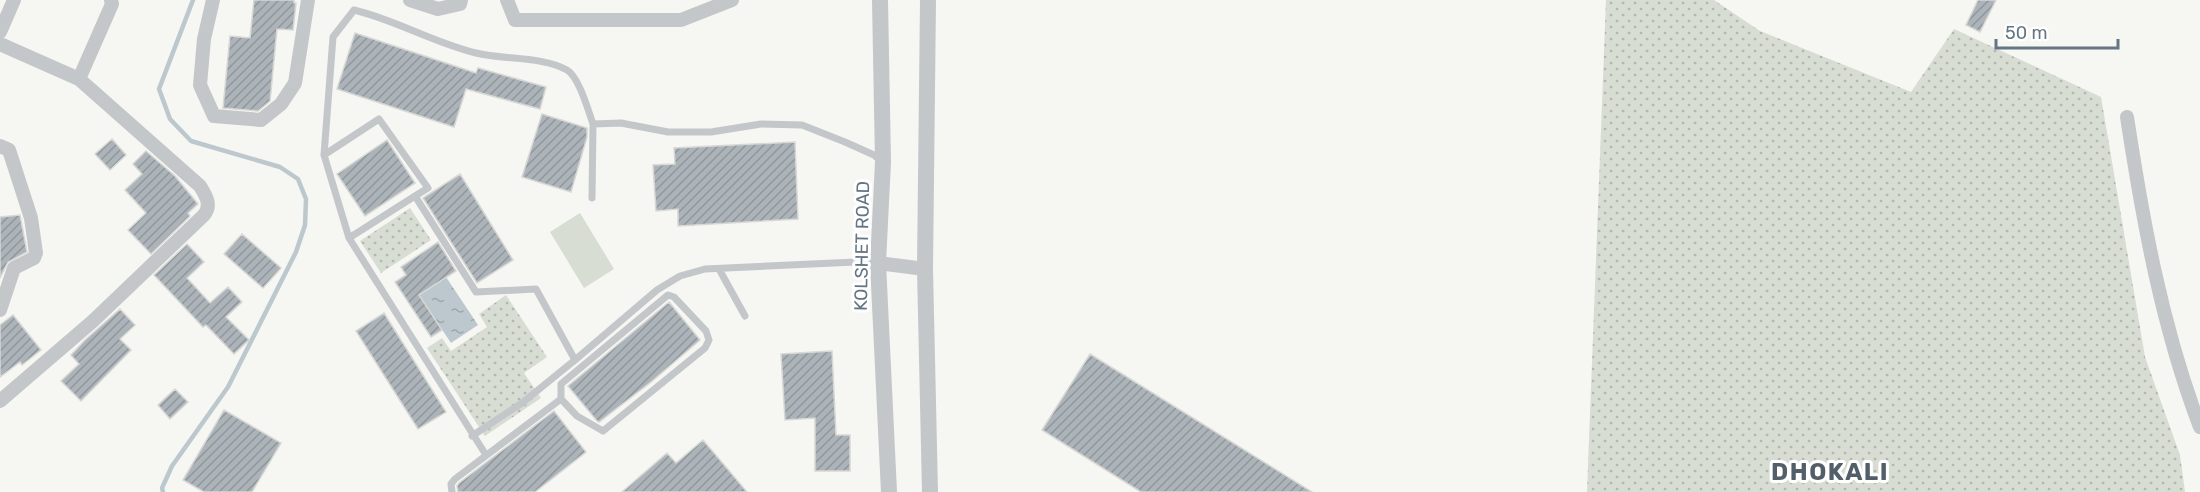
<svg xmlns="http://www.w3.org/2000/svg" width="2200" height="492" viewBox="0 0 2200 492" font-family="Rubik,sans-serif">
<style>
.grass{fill:url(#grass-dots)}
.garden{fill:#d7ddd3}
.water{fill:url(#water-ripples)}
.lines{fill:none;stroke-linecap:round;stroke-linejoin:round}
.stream{stroke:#bcc8cd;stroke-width:4.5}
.building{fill:url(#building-hatch);stroke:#d7d7d5;stroke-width:1.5}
.service{stroke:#c3c7ca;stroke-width:7}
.minor{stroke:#c3c7ca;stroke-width:14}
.tertiary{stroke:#c3c7ca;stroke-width:16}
.labels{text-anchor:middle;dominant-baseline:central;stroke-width:6;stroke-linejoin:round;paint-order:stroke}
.street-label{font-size:18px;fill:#647684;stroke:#fff}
.district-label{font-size:24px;font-weight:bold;letter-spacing:1.5px;fill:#525f69;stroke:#fff}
</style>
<defs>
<pattern id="grass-dots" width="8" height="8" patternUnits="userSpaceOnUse" patternTransform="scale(1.5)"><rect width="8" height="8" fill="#d7ddd3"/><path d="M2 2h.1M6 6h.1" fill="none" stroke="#b2b8b1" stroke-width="1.8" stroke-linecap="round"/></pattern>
<pattern id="water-ripples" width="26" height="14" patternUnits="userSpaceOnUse" patternTransform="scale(1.5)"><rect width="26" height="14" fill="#bcc8cd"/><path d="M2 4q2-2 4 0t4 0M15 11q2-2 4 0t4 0" fill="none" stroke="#9ca7ac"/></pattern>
<pattern id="building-hatch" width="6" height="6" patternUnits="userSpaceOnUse" patternTransform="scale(1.5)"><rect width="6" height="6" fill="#acb4b9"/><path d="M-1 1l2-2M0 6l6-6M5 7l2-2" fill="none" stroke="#90979c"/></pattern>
</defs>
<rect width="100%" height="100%" fill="#f6f6f2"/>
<!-- grass -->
<path class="grass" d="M1606,0h108l46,31 151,61 43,-63 147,68 44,260 35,98 5,37h-598z
M410,208l21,32 -50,33 -21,-32z
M506,295l41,62 -23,16 17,25 -56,38 -58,-88 15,-10 9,13 36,-24 -8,-13z"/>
<!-- garden -->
<path class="garden" d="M580,213l34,56 -30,19 -34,-56z"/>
<!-- water -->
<path class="water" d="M446,277l32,48 -27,18 -32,-48z"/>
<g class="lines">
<!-- stream -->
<path class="stream" d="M163,492l-1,-4 10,-22 56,-79 68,-135 9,-27 1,-26 -8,-20 -18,-12 -89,-26 -21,-22 -11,-30 34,-89"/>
</g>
<!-- building -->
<path class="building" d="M254,0h40v3h2l-3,27 -16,-1 -7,72 -12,10 -35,-3 7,-72 20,2z
M1978,0h18l-16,32 -14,-7z
M355,33l121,40 2,-5 68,19 -6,22 -74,-20 -12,38 -117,-38z
M542,114l45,14v9l-16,55 -49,-15z
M112,139l14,16 -16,15 -15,-16z
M387,140l28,43 -50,33 -28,-42z
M795,142l3,77 -120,7v-17l-22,2 -3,-46 22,-1 -1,-16z
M146,151l29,25 23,28 -10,9 2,3 -39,38 -23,-24 18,-17 -21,-23 17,-16 -9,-10z
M460,174l53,86 -36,23 -54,-85z
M20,215l7,37 -19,10 -8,16v-61z
M242,234l39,34 -18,20 -39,-34z
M438,242l18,29 -37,24 23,35 -11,7 -36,-55 11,-7 -5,-8z
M187,244l17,18 -17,16 23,25 18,-16 14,15 -16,15 23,23 -15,14 -28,-29 -3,2 -49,-52z
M669,302l31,38 -49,42 -52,40 -2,-1 -29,-35z
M120,309l15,16 -15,14 11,11 -50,51 -20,-20 18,-17 -8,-9 14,-15z
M384,313l62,99 -28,17 -62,-98z
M13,315l28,35 -19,15 -2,-3 -20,15v-52z
M832,351l4,84h14v36h-35v-53l-30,2 -4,-66z
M1090,354l222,138h-171l-99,-62z
M175,389l13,13 -18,17 -12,-14z
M224,410l57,33 -29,49h-48l-21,-12z
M554,411l32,41 -51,40h-77l-1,-6 2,-3z
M703,440l44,52h-125l45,-39 9,10z"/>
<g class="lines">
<!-- service -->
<path class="service" d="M324,155l55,-36 49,69 -13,8
M592,198l1,-74
M349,238l-25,-83 9,-118 21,-27c42,10 80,33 122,43 28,7 66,3 91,17 12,7 21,40 26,54l28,-1 47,9h43l50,-8 41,1 43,17 29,13 7,6
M719,269l26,47
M668,295l6,2 32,34 3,9 -4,8 -102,83 -26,-15 -16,-17v-15z
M575,360l82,-70 23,-14 25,-7 151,-7 22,1
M472,436l50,-33 53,-43 -39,-71 -60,3 -61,-96 -66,42 137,217
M452,492l-1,-8 4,-5 106,-80"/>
<!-- minor -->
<path class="minor" d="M213,0l-9,39 -4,46 14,31 47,4 20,-16 14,-21 13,-83
M410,0l28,9 22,-5 1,-4
M507,0l8,20h166l51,-20
M0,32l14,-32
M0,44l79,35
M2127,117c16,105 35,210 73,310
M0,146l9,4 22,68 5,35 -2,5 -20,10 -14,42
M878,263l47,6
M0,401l93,-80 111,-106c8,-10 2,-19 -4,-29l-121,-107 33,-75 -1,-4"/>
<!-- tertiary -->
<path class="tertiary" d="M880,0l3,162 -5,101 11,229
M928,0l-3,269 5,223"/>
</g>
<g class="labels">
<!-- street labels -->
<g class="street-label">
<text transform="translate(862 246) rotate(-89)">KOLSHET ROAD</text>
</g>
<!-- district labels -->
<g class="district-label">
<text x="1830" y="472">DHOKALI</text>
</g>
</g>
<!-- scale -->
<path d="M1996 39v9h122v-9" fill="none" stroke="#647684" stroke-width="3"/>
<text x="2005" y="39" font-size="18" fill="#647684" stroke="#ffffff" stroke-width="4.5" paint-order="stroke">50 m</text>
</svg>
